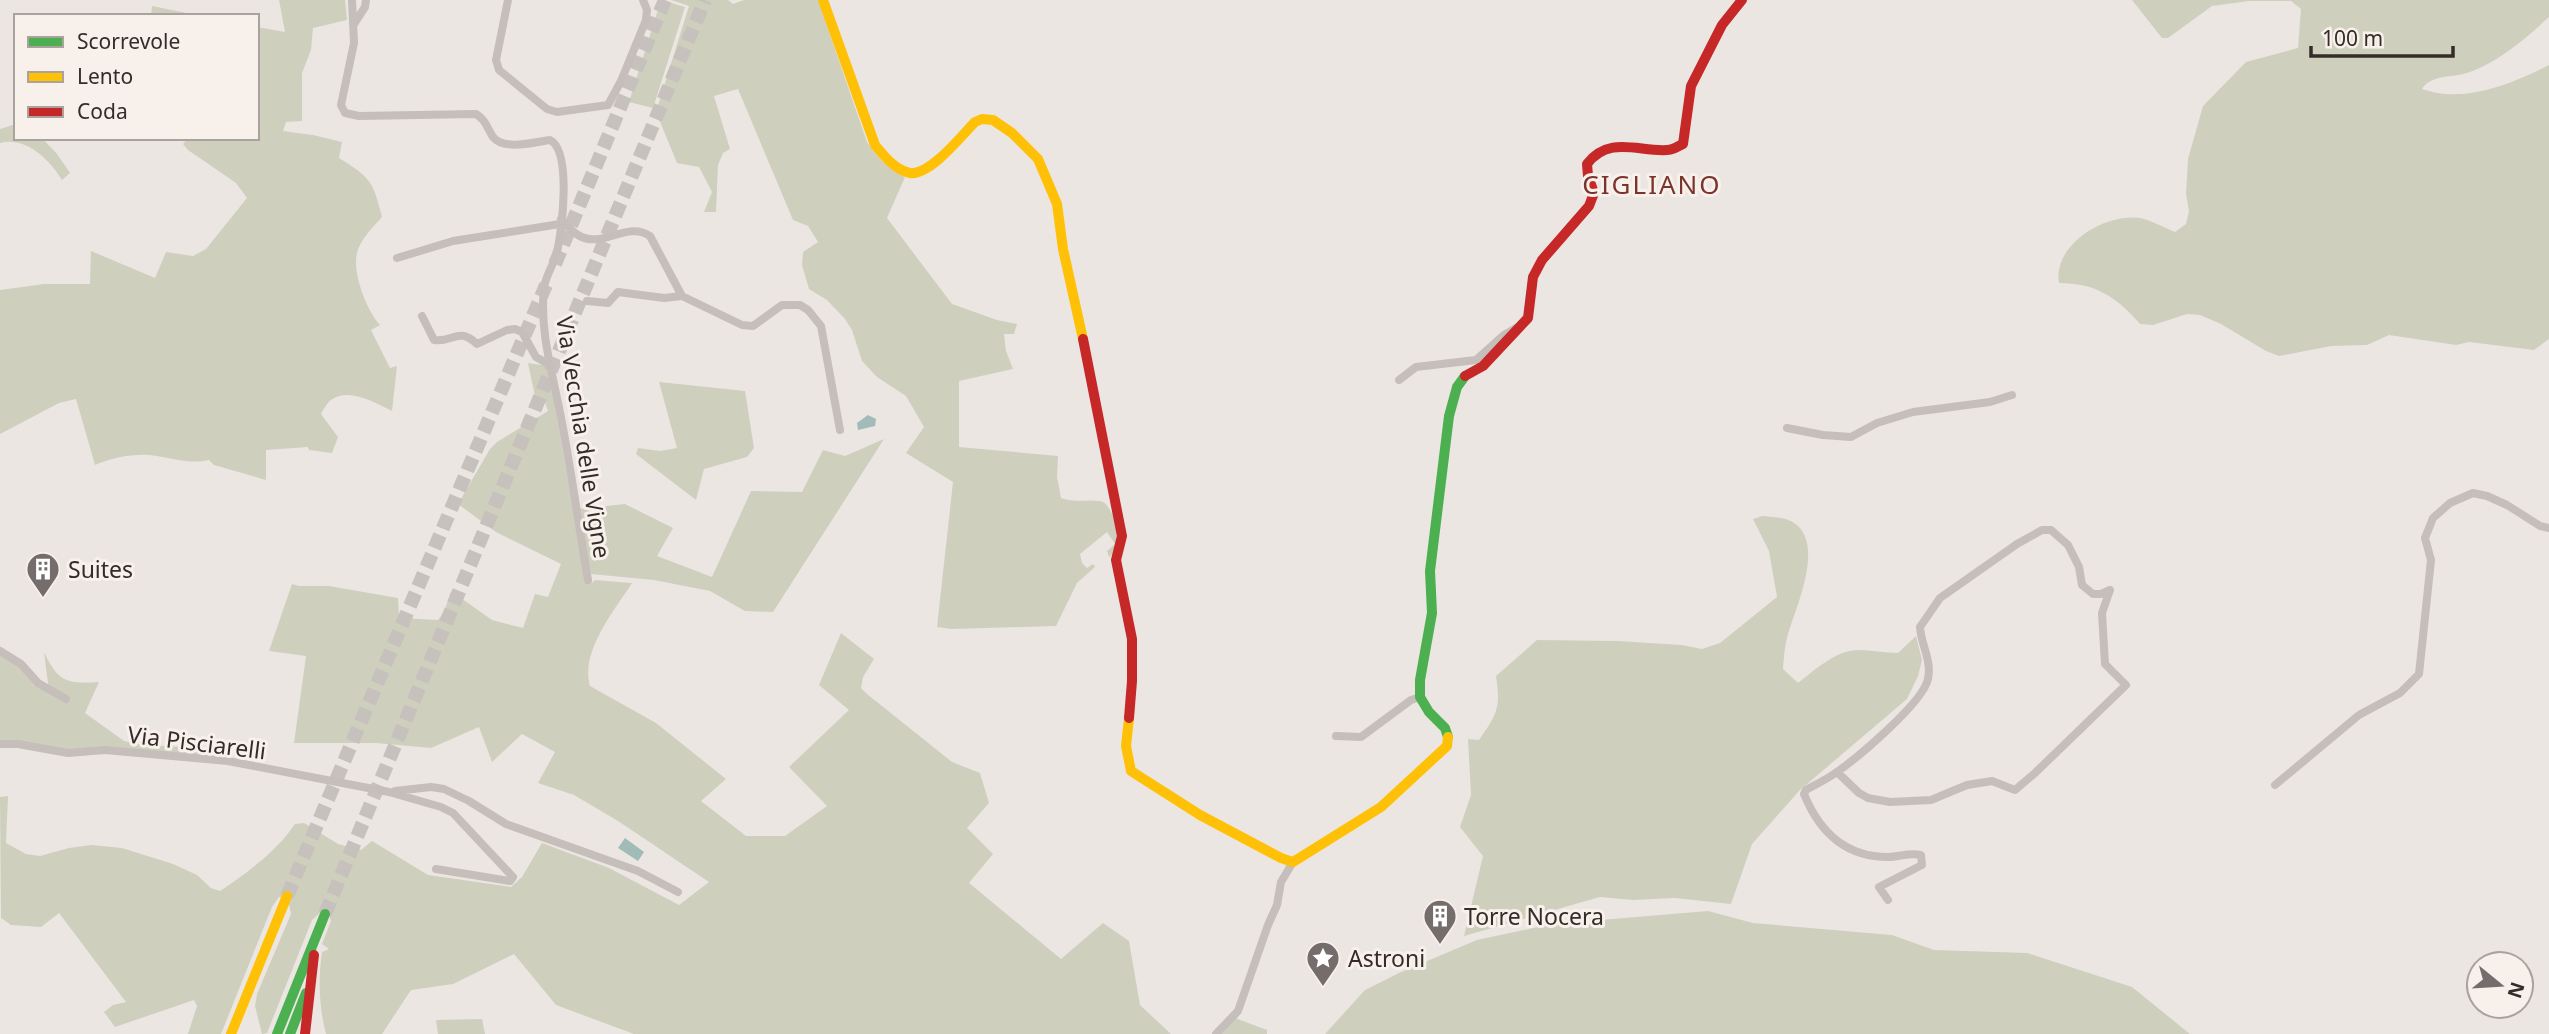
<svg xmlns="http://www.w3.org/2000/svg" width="2549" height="1034" viewBox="0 0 2549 1034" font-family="'Noto Sans',sans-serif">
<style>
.green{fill:#cfcfbe}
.water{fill:#a1bbb8}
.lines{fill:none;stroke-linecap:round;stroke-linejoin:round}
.highway-tunnel{stroke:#c7c1be;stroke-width:14;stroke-dasharray:14 7;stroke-linecap:butt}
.street{stroke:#c5bebb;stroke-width:8}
.fast{stroke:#4caf50;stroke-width:10}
.slow{stroke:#ffc107;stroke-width:10}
.jam{stroke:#c62828;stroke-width:10}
.labels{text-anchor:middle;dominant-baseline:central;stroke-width:6;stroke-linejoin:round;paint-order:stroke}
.street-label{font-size:23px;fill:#352c2a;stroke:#f8f0ea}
.poi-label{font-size:23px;fill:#352c2a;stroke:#f8f0ea;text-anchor:start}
.quarter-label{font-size:26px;letter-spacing:2px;fill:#7a342d;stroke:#f8f0ea}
</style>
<rect width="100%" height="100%" fill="#ece6e3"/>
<!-- green -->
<path class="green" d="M279,0h66l2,20 -34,8 -2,22 -9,23v48l-16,1 -3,9 30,4 29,7 -3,16c32,20 34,23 43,59 -9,10 -22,23 -25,36 -5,20 10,58 23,72l-9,5 19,38 7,-2 -5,45c-17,-8 -43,-24 -61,-11 -4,3 -8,10 -10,14l17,23 -6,16 -23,-3 -1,-3 -42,3v30l-52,-15 -5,-5c-21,5 -38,-3 -60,-5 -18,-1 -38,3 -54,10l-19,-66 -17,4 -59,31v-144l44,-6h46l1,-33 64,27 11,-26 27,4 13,-7 41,-51 -11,-15 -48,-33 -5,-6 5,-6h69v-111l28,5z
M661,0l24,7 -32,101 -24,-6z
M671,0h57l5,4 11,-4h74l49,142c10,15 21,28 38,35l-18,41 65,86 45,16 20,4 -3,10h-10l2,17 7,18 -54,12v66l99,9 -1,21 4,21c13,5 26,1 39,3 6,1 8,6 11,11 10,15 6,25 2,42l-4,3 -2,-6 8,-7 -8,-12 -27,22 2,9 5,5 6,-4 2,3 -18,16 -21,43 -104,3 -15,-2 16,-145 -47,-29 18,-26 -18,-31 -29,-19 -15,-16 -10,-31 -7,-11 -18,-19 -18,-11 -7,-24 1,-13 15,-10 -10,-16 -15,-6 -55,-131 -24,7 16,53 -7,4 -5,12 -2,47h-12l8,-20 -13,-25 -22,-4 -21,-51 33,-106z
M2132,0h417v17c-24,22 -50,45 -82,56 -15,5 -36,1 -45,16 41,15 90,-5 127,-24v274l-15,11 -65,-8 -13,3 -67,-10 -22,10 -36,1 -52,10 -13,-5 -45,-27 -21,-9 -13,-1 -34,11 -13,-1c-23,-27 -45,-41 -81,-41 -7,-39 50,-73 85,-64 10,3 22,9 31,13l11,-8 3,-13 -3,-17 2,-35 15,-53 43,-44 52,-14 3,-39 -10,-8h-42l-37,5 -44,32h-6z
M152,6l49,10h-50z
M16,124v14h26l15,16 13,19 -8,7c-12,-20 -36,-44 -62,-37v-14z
M528,363l20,3 38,217h6l3,-3 37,3c-18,28 -52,69 -42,103l66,37 70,56 -25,22 45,35h39l42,-30 -38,-39 60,-57 -30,-25 22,-52 33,26 -11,18 -2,11 6,6 85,68 28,11 9,30 -22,25 26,26 -24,29 92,76 42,-36 26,18 11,64 31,29h-537l-78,-29 -42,-51 -61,30 -42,6 -29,44h-56c-7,-27 -8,-54 -4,-82l7,-3 -7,-5 9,-23 -2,-6 -8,-3 -9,8 -45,113 -5,1 -7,-28 2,-12 34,-80 -3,-15 -9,-2 -7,10 -51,127h-33l9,-28 -3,-6 -79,27 -11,-15 9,-7 13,-3 -67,-89 -18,14 -30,-2 -10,-7 -1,-121 8,-1 -2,47 20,11 14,2 29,-8 23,-3 30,3 51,16 24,11 14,13 9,3c29,-20 55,-38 75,-67l9,-1 34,21 23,6 11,-9 56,34 83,12 11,-10 20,-34 67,25 70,37 30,-23 -91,-61 -44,-26 -36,-12 17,-31 -33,-18 -30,28 -13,-35 -48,21 -55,-5h-82l12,-87 -37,-5 23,-67 7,2h30l69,12 1,20 39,2 6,-8 7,-21 41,29 31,8 12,-34 13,3 13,-33 -65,-32 -38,-28 32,-55 7,-7 51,-31 -4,-11 -8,1z
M659,382l86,9 9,57 -7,9 -43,12 -8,31 -60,-46 2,-6 22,3 17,-3z
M884,439l-111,173 -28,-1 -35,-20 -56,-11 -63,-6 -13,-65 47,-5 48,24 -16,28 55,21 39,-86 51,1 21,-42 22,6z
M1762,516c11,1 27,1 36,10 24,23 -1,79 -9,105 -4,11 -5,25 -6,38l15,14c17,-13 38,-33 60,-33 13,0 27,3 40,3l18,-17 6,24 -4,16 -11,23 -107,91 -48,54 -21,60 -56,-6 -42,2 -33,-3 -136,39 19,-80 -23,-29 11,-32 -3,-56 11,1c18,-26 22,-32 17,-64l41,-36 80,1 65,4 20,4 18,-6 57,-46 -8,-46 -16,-32z
M44,652c14,30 23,32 55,30l-14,31 39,28 12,3 89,6 -2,6 -158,-7 -53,-9 -12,1v-87l18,9 16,22 15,6z
M1708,911l45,12 139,12 42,15 93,3 105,34 58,47h-865l40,-44 36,-18 76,-32 75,-16z
M1235,1018l32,12v4h-48z
M482,1019l3,15h-47l-2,-14z"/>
<!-- water -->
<path class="water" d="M868,415l8,4 -1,7 -17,4 -1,-7z
M625,838l19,14 -6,9 -20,-13z"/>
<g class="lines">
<!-- highway-tunnel -->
<path class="highway-tunnel" d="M555,264l110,-264
M287,896l259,-611
M325,914l380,-914"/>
<!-- street -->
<path class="street" d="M352,0l2,43 -13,62 4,8 14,3 117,-2c10,6 11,14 17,23 11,14 42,5 57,3 22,11 12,90 7,112 -3,12 -11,23 -13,35 -5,47 10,90 18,136 10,52 17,105 26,157
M508,0l-12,60 3,10 48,39 10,3 51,-7 13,-24 25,-61 1,-10 -4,-10
M354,24l11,-17 1,-7
M561,219c5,5 10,12 17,16 24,15 49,-15 72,1l32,60 60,29 11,1 29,-21h18l8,5 13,16 19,104
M397,258l56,-17 107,-17
M587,301l21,2 10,-11 46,6 18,-2
M422,316l12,24c19,3 24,-14 43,4l30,-14 8,-1 7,3 14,25 14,8
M1399,380l17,-13 60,-7 28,-25 12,-7
M1787,428l36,7 28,2 26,-14 36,-11 77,-10 22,-7
M0,651l21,13 17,19 28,16
M1336,736l25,1 50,-37 9,-3
M0,744h18l50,9 37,-3 123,11 161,31 52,15 12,6 60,64 -3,4 -74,-12
M1837,772l22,21 9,5 22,4 41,-2 36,-15 25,-4 23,9 20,-17 91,-88 -21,-21 -3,-51 8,-23
M2275,785l84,-70 41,-22 19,-19 12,-114 -6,-22 8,-20 17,-15 23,-10 14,3 20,9 33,21 9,2
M395,791l36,-4 13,2 25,12 37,23 132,47 40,21
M1888,900l-9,-13 43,-22 -1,-10c-11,-3 -22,2 -33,2 -43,0 -69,-26 -84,-63l2,-4c9,-5 19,-10 28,-16 21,-14 89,-71 94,-95 4,-19 -7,-34 -8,-52l20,-29 77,-54 25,-14h9l17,15 11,22 3,18 11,9h8l9,-4
M1216,1034l22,-23 30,-86 9,-20 4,-23 12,-20"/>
<!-- fast -->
<path class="fast" d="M1448,737l-3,-9 -16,-16 -9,-15v-17l12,-67 -2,-42 19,-155 8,-29 8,-11
M277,1034l48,-120
M290,1034l16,-41"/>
<!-- slow -->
<path class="slow" d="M823,0l52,145c9,11 20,25 35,28 20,3 52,-38 65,-51l7,-3 11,1 19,13 26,26 19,45 6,45 20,90
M1129,718l-3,28 5,25 69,44 81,43 12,4 88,-55 66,-61 1,-9
M231,1034l56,-138"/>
<!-- jam -->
<path class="jam" d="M1083,339l39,197 -6,24 16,79v42l-3,37
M1465,376l18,-10 45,-48 5,-41 9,-17 47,-54 5,-13 -6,-17 -1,-12c22,-29 52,-12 80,-14 6,0 11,-4 16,-6l8,-58 31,-61 20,-25
M305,1034l9,-79"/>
</g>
<!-- icons -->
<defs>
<symbol id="building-pin" viewBox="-11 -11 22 30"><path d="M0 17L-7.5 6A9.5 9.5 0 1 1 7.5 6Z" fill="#756d6b" stroke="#f8f0ea"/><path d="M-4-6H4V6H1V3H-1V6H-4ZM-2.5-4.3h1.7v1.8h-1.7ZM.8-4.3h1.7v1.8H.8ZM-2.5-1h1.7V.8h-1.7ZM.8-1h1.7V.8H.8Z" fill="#fff"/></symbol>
<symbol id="sight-pin" viewBox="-11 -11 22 30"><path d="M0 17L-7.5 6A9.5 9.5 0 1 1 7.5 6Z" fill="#756d6b" stroke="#f8f0ea"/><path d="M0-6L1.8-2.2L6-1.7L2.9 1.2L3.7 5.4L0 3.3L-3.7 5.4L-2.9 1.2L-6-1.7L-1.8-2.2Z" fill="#fff"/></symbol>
</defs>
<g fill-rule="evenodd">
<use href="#building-pin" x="24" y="550" width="38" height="52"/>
<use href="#building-pin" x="1421" y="897" width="38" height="52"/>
<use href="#sight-pin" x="1304" y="939" width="38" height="52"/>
</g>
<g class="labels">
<!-- street labels -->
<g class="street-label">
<text transform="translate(584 437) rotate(81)">Via Vecchia delle Vigne</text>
<text transform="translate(197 742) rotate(7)">Via Pisciarelli</text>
</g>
<!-- poi labels -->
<g class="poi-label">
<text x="68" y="569">Suites</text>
<text x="1464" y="916">Torre Nocera</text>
<text x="1348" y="958">Astroni</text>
</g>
<!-- quarter labels -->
<g class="quarter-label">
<text x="1652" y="184">CIGLIANO</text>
</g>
</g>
<!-- legend -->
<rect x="14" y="14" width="245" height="126" fill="#f8f0ea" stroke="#aaa29d" stroke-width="2"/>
<rect x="28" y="37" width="35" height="10" fill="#4caf50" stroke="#aaa29d" stroke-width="2"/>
<text x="77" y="49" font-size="21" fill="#352c2a">Scorrevole</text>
<rect x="28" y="72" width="35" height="10" fill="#ffc107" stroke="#aaa29d" stroke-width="2"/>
<text x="77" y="84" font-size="21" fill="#352c2a">Lento</text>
<rect x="28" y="107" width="35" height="10" fill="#c62828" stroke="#aaa29d" stroke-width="2"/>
<text x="77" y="119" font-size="21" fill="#352c2a">Coda</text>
<!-- north arrow -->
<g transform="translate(2500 985) rotate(108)"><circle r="33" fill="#f8f0ea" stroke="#aaa29d" stroke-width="2"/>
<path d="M0-5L12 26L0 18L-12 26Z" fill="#756d6b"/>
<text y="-10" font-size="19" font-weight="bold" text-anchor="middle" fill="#352c2a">N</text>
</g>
<!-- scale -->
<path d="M2311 46v10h142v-10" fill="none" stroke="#352c2a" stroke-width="3.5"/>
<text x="2322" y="46" font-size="21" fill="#352c2a" stroke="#f8f0ea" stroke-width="5" paint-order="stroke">100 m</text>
</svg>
